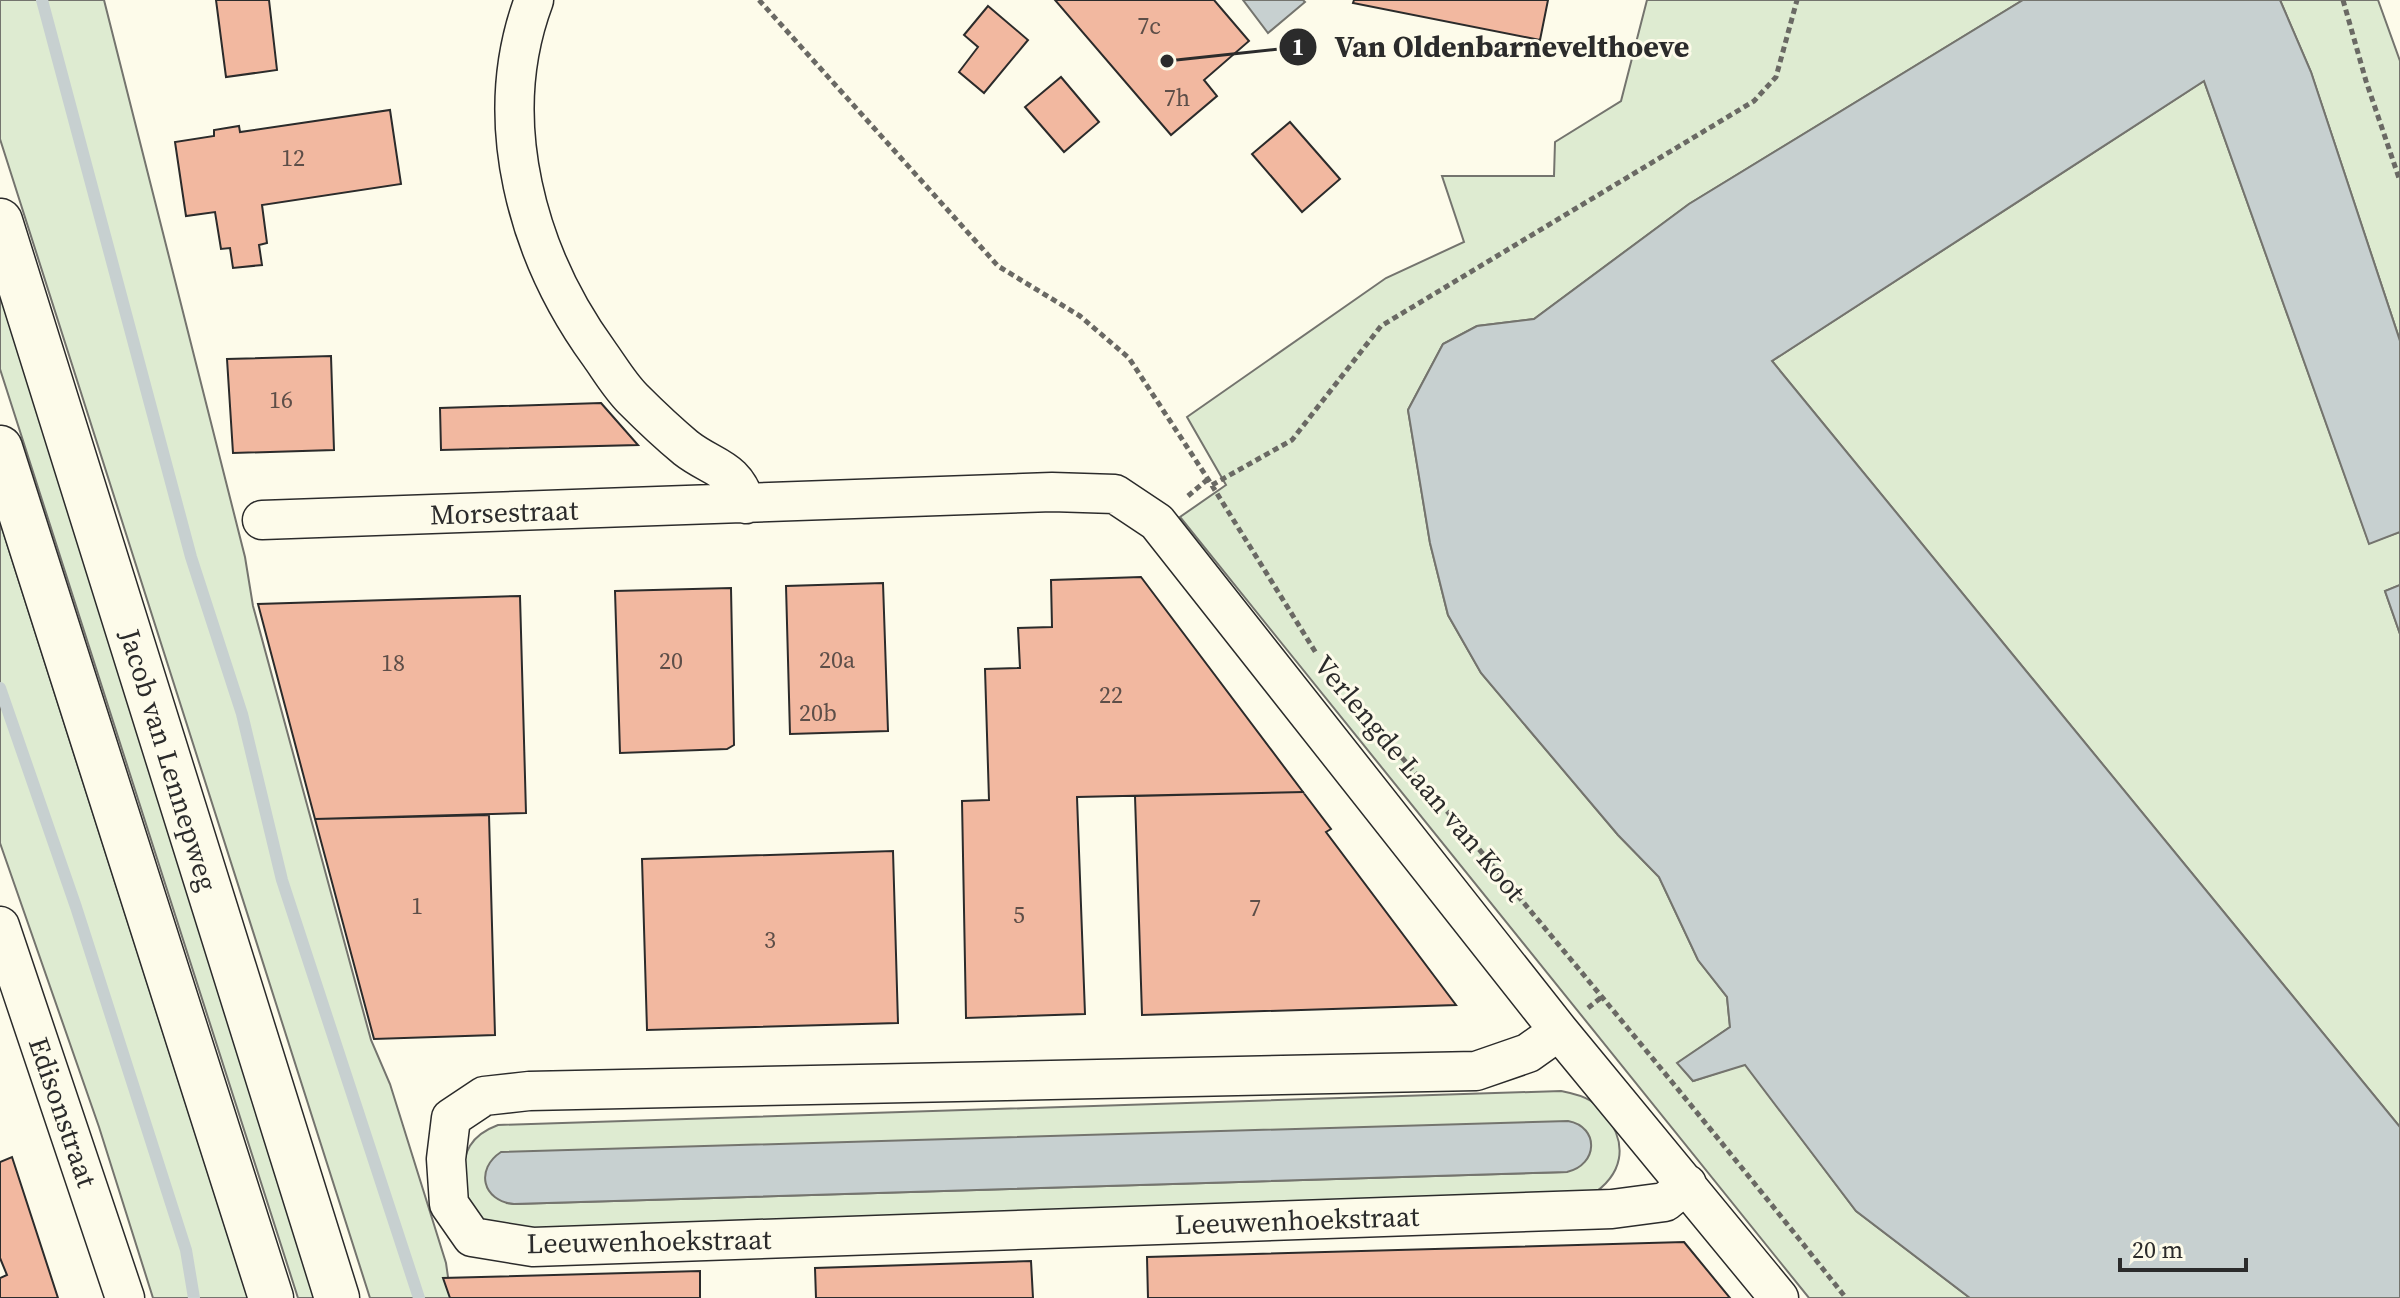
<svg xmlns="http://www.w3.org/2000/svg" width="2400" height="1298" viewBox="0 0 2400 1298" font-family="'Source Serif 4',serif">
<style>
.green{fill:#deebd1;stroke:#74746e;stroke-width:2;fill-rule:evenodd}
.water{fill:#c7d0d0;stroke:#74746e;stroke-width:2}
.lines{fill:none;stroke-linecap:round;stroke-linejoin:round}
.stream{stroke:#c7d0d0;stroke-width:12}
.building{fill:#f2b8a0;stroke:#2b2b2b;stroke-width:2}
.street-casing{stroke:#2b2b2b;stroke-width:41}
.primary-casing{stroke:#2b2b2b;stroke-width:47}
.path{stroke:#6a6964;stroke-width:5;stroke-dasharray:6 4;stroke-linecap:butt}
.street{stroke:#fdfbea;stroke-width:38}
.primary{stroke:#fdfbea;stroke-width:44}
.labels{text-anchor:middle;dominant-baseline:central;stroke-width:6;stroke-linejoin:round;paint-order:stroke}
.number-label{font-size:24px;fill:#5d4e48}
.street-label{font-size:28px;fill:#2b2b2b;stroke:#fdfbea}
.leader{fill:none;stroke:#2b2b2b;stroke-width:3}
.callout-dot{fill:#2b2b2b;stroke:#fdfbea;stroke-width:3}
.mark-label{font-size:24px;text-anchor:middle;font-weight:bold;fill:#fff}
.callout-label{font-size:30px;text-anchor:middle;font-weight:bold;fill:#2b2b2b;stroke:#fdfbea;stroke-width:6;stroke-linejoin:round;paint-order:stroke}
</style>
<rect width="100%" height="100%" fill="#fdfbea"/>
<!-- green -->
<path class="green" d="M0,0h104l141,557 8,49 118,434 19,44 56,179 5,35h-81l-370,-1159z
M1647,0h376l-334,204 -155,115 -57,7 -34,18 -35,66 22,133 18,72 33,58 137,162 41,42 39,83 29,37 3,30 -52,36 15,18 52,-17 111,147 114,87h-161l-629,-781 46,-32 -39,-68 199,-139 78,-36 -22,-66h112l1,-34 66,-41z
M2280,0h98l22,61v280l-89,-269z
M2204,81l165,462 31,-11v53l-15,6 15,43v493l-628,-766z
M0,295l319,1003h-21l-298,-929z
M0,522l248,776h-95l-54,-171 -99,-284z
M1561,1091c10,2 21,4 30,10 6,3 10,8 14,13 24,31 18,61 -15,82l-1065,37 -44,-13c-5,-9 -14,-18 -17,-28 -1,-2 -1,-10 -1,-12 -1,-28 8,-45 35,-55zM1567,1172l-1053,32 -8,-1z"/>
<!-- water -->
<path class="water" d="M1243,0h60l2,2 -37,31z
M2023,0h257l31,72 89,269v191l-31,12 -165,-463 -432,280 628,766v171h-430l-114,-87 -111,-146 -52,16 -16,-18 53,-36 -3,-30 -29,-37 -39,-83 -41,-42 -137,-162 -33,-58 -18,-72 -22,-133 35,-66 34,-18 57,-7 155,-115z
M2400,585v49l-15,-43z
M1568,1121c32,6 30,44 -1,51l-1053,32c-32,-3 -39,-35 -13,-52z"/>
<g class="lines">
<!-- stream -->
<path class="stream" d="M42,0l149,557 51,157 40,166 137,418
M0,688l76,219 110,343 8,48"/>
</g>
<!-- building -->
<path class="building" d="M216,0h53l8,70 -51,7z
M1055,0h159l35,41 -45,39 13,16 -46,39z
M1354,0h194l-8,40 -187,-37z
M988,6l40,34 -44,53 -25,-21 19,-25 -14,-12z
M1061,77l38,45 -35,30 -39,-45z
M390,110l11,74 -139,21 5,38 -8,2 3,20 -29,3 -3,-20 -9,1 -6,-37 -29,4 -11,-74 39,-6v-6l25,-4 1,6z
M1290,122l50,57 -38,33 -50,-58z
M331,356l3,94 -101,3 -6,-94z
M601,403l37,42 -197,5 -1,-42z
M1141,577l162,215 -226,5 8,217 -119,4 -4,-217 27,-1 -4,-131 35,-1 -2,-40 34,-1 -1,-47z
M883,583l5,148 -98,3 -4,-148z
M731,588l3,157 -7,4 -107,4 -5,-162z
M520,596l6,217 -211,6 -57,-215z
M1303,792l28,37 -5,3 130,173 -314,10 -7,-219z
M489,815l6,220 -121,4 -59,-220z
M893,851l5,172 -251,7 -5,-171z
M12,1157l46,141h-58v-20l7,-3 -7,-17v-96z
M1684,1242l46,56h-582l-1,-41z
M1031,1261l2,37h-217l-1,-30z
M700,1271v27h-250l-7,-20z"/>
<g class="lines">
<defs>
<path id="street" d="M534,0c-45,120 -7,255 66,355 10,14 20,31 33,44 16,16 35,34 53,49 27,21 49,19 60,56
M262,520l790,-28 63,2 42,28 402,509 220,267
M0,926l125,372
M1559,1031l-31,22 -52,18 -947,20 -45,5 -33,22 -5,41 3,45 23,33 61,10 1079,-38 53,-7 22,-18"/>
<path id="primary" d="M0,221l337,1077
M0,448l271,850"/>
</defs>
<!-- street casing -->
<use href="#street" class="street-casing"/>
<!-- primary casing -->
<use href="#primary" class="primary-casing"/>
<!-- path -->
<path class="path" d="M759,0l239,266 82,50 49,42 79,121 108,174
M2343,0l23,81 34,100
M1212,485l80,-45 89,-114 373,-225 22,-24 21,-77
M1188,496l20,-17
M1357,704c165,196 330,393 489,594
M1588,1008l15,-12"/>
<!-- street -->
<use href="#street" class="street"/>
<!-- primary -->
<use href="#primary" class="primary"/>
</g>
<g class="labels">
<!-- number labels -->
<g class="number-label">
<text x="1149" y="25">7c</text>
<text x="1177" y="97">7h</text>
<text x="293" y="157">12</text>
<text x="281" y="399">16</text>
<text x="837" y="659">20a</text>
<text x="671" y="660">20</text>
<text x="393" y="662">18</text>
<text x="1111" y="694">22</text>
<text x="818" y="712">20b</text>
<text x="417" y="905">1</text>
<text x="1255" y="907">7</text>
<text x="1019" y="914">5</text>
<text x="770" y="939">3</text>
</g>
<!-- street labels -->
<g class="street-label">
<text transform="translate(504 512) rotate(-2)">Morsestraat</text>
<text transform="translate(169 760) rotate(73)">Jacob van Lennepweg</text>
<text transform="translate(1420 778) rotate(50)">Verlengde Laan van Koot</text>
<text transform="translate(63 1112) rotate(71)">Edisonstraat</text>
<text transform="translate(1297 1220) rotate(-2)">Leeuwenhoekstraat</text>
<text transform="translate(649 1241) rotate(-1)">Leeuwenhoekstraat</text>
</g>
</g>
<!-- callouts -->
<path class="leader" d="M1167 61L1298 47"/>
<g class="callout-dot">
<circle cx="1167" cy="61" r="8"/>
<circle cx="1298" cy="47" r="20"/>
</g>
<g class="mark-label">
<text x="1298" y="55">1</text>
</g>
<g class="callout-label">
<text x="1512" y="57">Van Oldenbarnevelthoeve</text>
</g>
<!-- scale -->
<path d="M2120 1258v12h126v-12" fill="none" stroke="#2b2b2b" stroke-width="4"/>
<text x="2132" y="1258" font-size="24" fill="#2b2b2b" stroke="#fdfbea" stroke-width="6" paint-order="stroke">20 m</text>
</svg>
